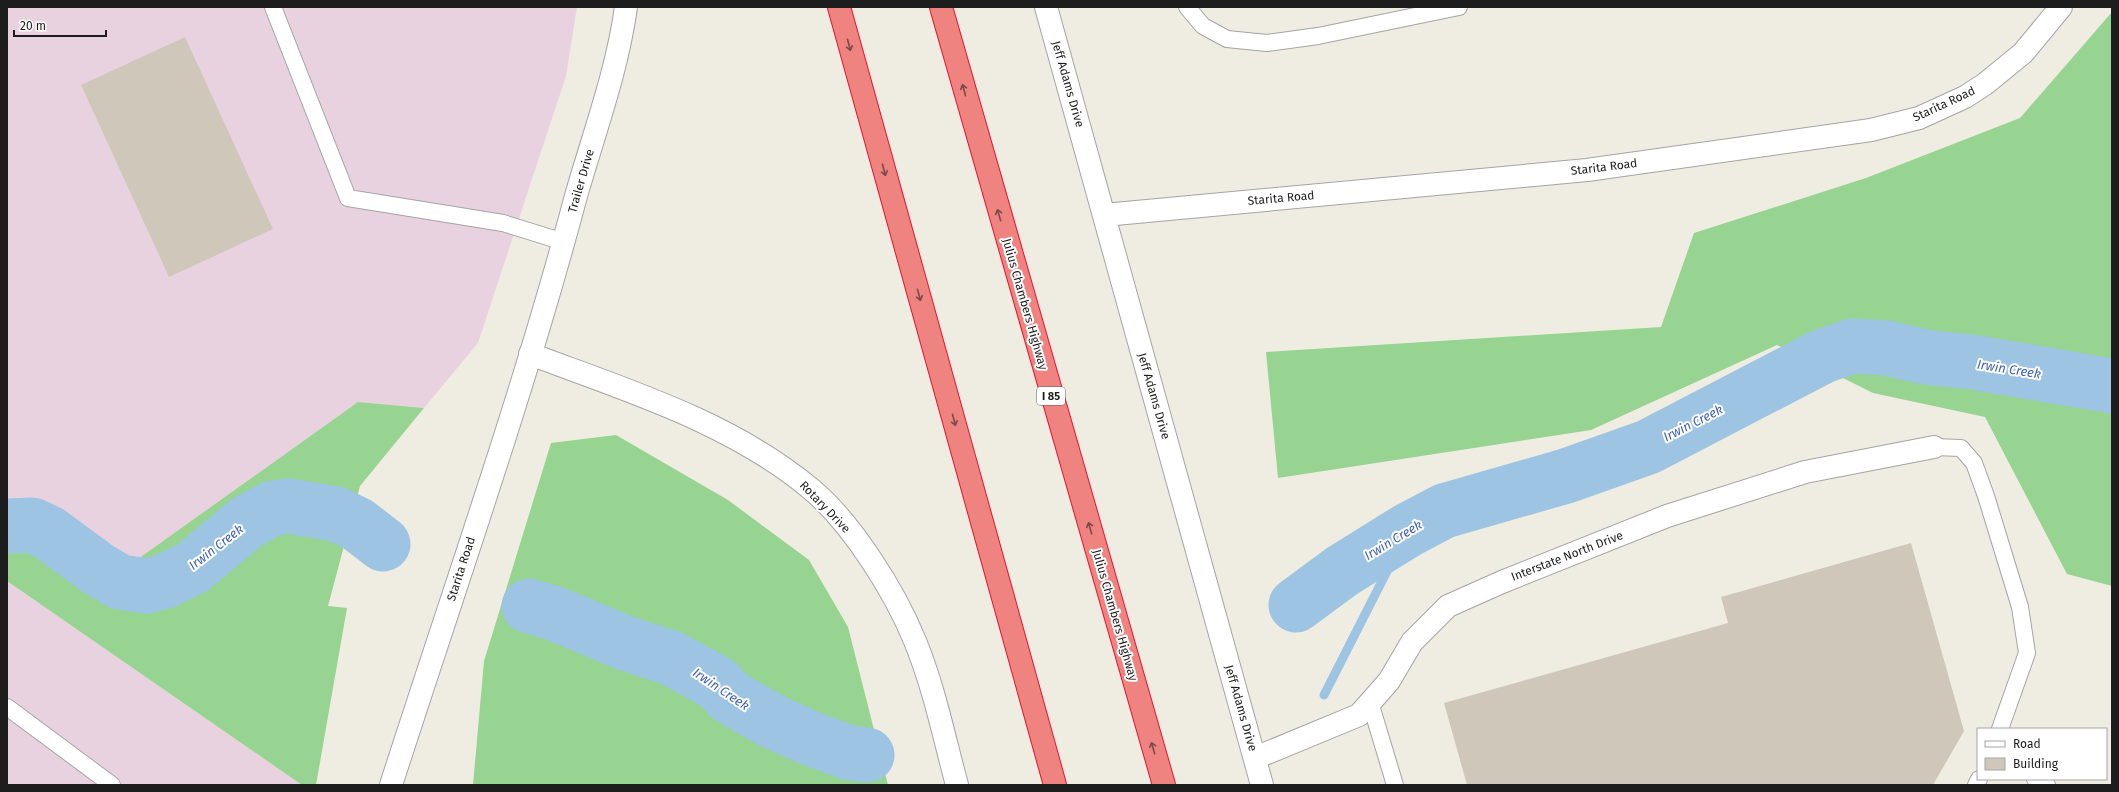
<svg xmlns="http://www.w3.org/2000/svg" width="2119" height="792" viewBox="0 0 2119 792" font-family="'Fira Sans',sans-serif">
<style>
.industrial{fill:#e9d2e0}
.forest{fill:#97d391}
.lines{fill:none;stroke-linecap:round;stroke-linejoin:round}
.stream{stroke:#9dc4e2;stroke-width:9}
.river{stroke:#9dc4e2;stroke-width:55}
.building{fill:#cfc8ba}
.service-casing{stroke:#a4a4a4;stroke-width:18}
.minor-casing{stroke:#a4a4a4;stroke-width:24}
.tertiary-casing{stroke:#a4a4a4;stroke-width:24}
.motorway-casing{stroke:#e9122f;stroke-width:24}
.service{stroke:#fff;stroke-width:16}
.minor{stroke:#fff;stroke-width:22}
.tertiary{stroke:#fff;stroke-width:22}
.motorway{stroke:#ef8380;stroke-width:22}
.oneway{stroke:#7b4b4a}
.labels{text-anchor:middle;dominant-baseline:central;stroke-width:4;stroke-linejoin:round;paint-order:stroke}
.shield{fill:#fff;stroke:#616161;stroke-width:1}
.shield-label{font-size:11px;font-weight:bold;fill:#1d1d1d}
.street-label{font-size:12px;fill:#1d1d1d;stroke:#fff}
.water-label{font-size:13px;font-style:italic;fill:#4062b6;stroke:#fff}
</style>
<rect width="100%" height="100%" fill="#efede1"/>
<!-- industrial -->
<path class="industrial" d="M7,7h570l-11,69 -88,267 -54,65 -66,-6 -244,174 -71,-54 -36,-6z
M7,581l295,204h-295z"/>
<!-- forest -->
<path class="forest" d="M2112,12v574l-45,-12 -82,-157 -112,-24 -96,-48 -186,85 -313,48 -12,-126 395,-25 33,-94 172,-55 154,-60z
M358,402l66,6 -64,78 -32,120 19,2 -31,177h-14l-295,-204v-65l36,6 71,54z
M616,435l112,65 81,60 39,67 40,158h-415l11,-124 67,-218z"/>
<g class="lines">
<!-- stream -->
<path class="stream" d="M1324,695l84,-165"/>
<!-- river -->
<path class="river" d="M7,526l25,-1 17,8 49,36 22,13 27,4 18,-5 27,-13 55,-46 26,-14 15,-2 48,8 21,10 26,20
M1296,605l46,-34 66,-41 36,-19 122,-35 82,-29 175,-91 30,-10 34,2 38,9 47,5 140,24
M529,606l27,8 69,29 46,15 46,25 13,14 42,24 40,18 38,14 17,2"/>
</g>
<!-- building -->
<path class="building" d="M185,37l88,192 -104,48 -88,-192z
M1911,543l53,188 -31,54h-466l-23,-82 284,-80 -7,-26z"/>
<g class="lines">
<defs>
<path id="service" d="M273,7l75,191 155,25 61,19
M1187,7l16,19 24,13 40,4 51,-7 141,-29
M1934,447l27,1 13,15 12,33 34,111 7,46 -27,76
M1370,702l25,83
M7,707l105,78
M2035,779l12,6
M1976,785l3,-6"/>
<path id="minor" d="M530,354c96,36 201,68 281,135 41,34 84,103 104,152 19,46 29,96 42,144
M1255,758l104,-43 30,-34 23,-39 36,-36 54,-24 165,-66 138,-44 129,-25"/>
<path id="tertiary" d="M1046,7l216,778
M1104,215l483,-45 284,-40 48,-12 46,-21 20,-13 38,-31 38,-46
M391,785c63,-196 132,-390 185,-589 18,-63 41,-124 50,-189"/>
<path id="motorway" d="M839,7l216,778
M941,7l223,778"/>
</defs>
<!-- service casing -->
<use href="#service" class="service-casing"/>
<!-- minor casing -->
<use href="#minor" class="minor-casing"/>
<!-- tertiary casing -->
<use href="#tertiary" class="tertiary-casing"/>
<!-- motorway casing -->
<use href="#motorway" class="motorway-casing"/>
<!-- service -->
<use href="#service" class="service"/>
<!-- minor -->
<use href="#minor" class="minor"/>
<!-- tertiary -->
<use href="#tertiary" class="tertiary"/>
<!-- motorway -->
<use href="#motorway" class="motorway"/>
</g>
<!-- one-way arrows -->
<defs><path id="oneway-shaft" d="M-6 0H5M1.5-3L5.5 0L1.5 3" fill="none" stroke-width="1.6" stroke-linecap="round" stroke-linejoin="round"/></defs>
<g class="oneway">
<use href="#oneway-shaft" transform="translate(849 45) rotate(75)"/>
<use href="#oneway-shaft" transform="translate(964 90) rotate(-105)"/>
<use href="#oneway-shaft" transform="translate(884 170) rotate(75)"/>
<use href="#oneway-shaft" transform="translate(999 215) rotate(-106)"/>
<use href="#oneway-shaft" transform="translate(919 295) rotate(75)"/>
<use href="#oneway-shaft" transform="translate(954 420) rotate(75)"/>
<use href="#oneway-shaft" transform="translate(1090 528) rotate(-106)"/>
<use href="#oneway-shaft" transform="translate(1153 748) rotate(-106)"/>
</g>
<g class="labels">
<!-- shield labels -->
<rect class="shield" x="1037" y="387" width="28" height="18" rx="3"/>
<g class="shield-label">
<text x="1051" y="396">I 85</text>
</g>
<!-- street labels -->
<g class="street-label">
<text transform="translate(1068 84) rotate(74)">Jeff Adams Drive</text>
<text transform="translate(1944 104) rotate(-25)">Starita Road</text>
<text transform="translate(1604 167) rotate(-7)">Starita Road</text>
<text transform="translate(581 181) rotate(-74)">Trailer Drive</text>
<text transform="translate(1281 198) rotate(-5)">Starita Road</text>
<text transform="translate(1025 304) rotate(74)">Julius Chambers Highway</text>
<text transform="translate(1154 396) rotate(74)">Jeff Adams Drive</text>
<text transform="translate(825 507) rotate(46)">Rotary Drive</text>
<text transform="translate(1567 556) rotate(-21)">Interstate North Drive</text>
<text transform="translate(461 569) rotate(-72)">Starita Road</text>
<text transform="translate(1115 615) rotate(74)">Julius Chambers Highway</text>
<text transform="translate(1241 708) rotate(74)">Jeff Adams Drive</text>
</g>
<!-- water labels -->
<g class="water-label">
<text transform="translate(2009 369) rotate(9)">Irwin Creek</text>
<text transform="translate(1693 423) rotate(-27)">Irwin Creek</text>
<text transform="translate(1393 540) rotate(-31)">Irwin Creek</text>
<text transform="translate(216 547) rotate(-38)">Irwin Creek</text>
<text transform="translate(721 689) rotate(34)">Irwin Creek</text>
</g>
</g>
<!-- border -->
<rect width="2119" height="792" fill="none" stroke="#1d1d1d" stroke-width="16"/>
<!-- legend -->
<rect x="1977" y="728" width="130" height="52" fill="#ffffff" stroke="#a5a5a5"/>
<rect x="1985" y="741" width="20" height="6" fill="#ffffff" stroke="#a5a5a5"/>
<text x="2013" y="748" font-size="12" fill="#1d1d1d">Road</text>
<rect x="1985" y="758" width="20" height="12" fill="#cfc8ba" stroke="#a5a5a5"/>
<text x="2013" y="768" font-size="12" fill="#1d1d1d">Building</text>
<!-- scale -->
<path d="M14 30v6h92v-6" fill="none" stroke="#1d1d1d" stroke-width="2"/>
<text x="20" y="30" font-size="12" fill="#1d1d1d" stroke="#ffffff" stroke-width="3" paint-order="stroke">20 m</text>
</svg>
